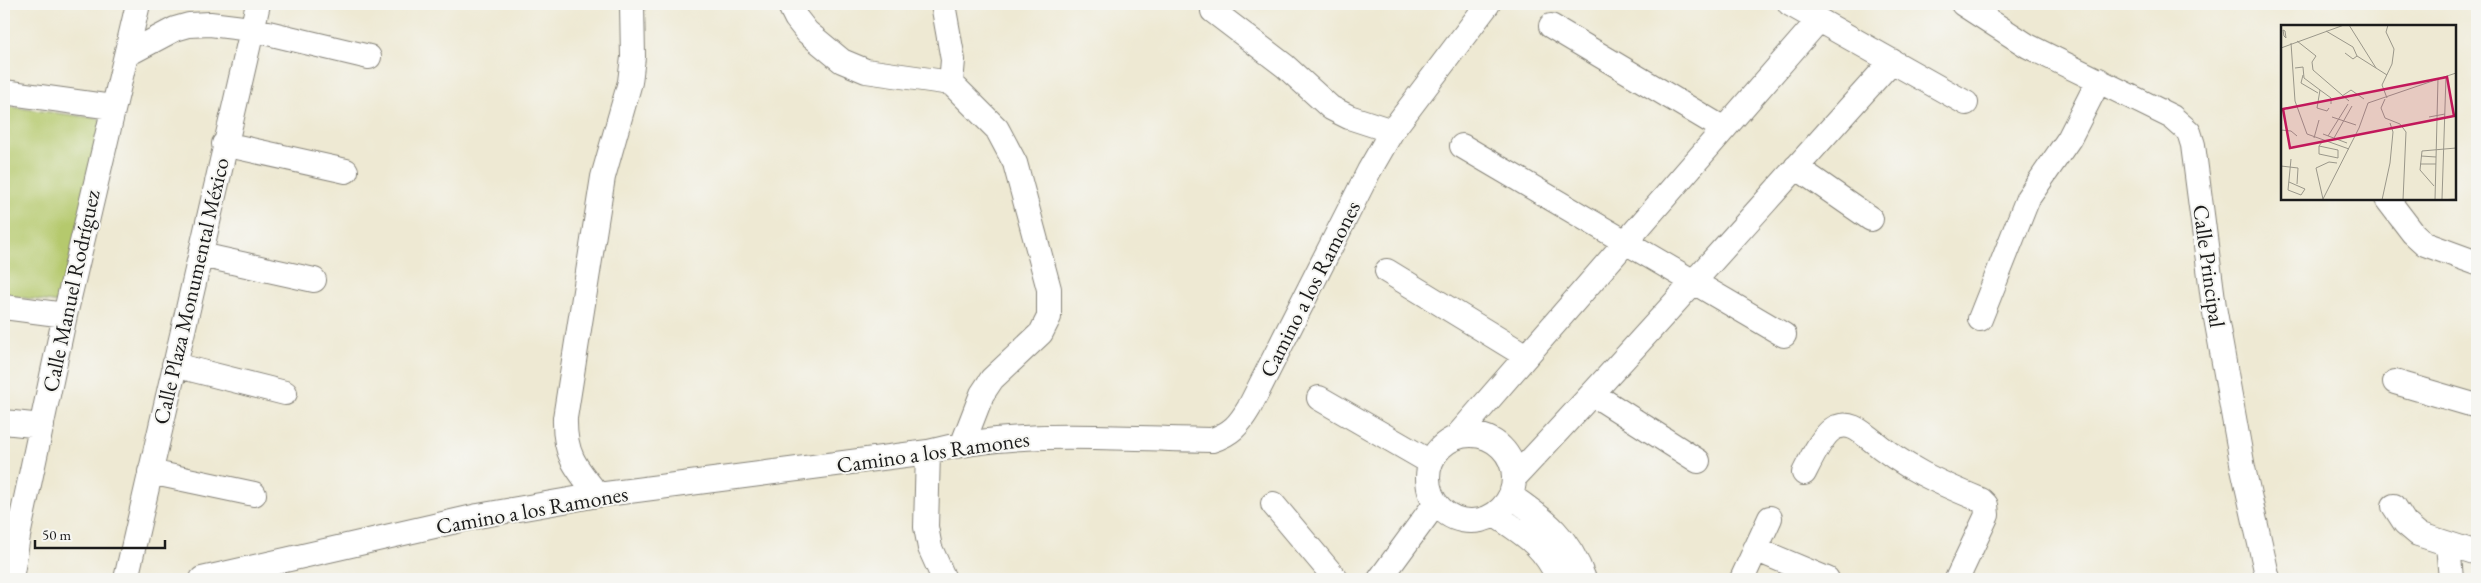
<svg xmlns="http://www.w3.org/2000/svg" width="2481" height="583" viewBox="0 0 2481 583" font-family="'EB Garamond',serif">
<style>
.green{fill:#b5c96d;stroke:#687244}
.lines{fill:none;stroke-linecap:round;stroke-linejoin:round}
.minor-casing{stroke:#858278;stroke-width:26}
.minor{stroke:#fff;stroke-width:24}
.labels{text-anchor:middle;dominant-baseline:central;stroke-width:4;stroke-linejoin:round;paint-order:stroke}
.street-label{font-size:22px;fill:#1c1c1c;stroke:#f6f6f2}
.inset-road{fill:none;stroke:#9a978a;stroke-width:1}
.view{fill:#c2185b;fill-opacity:0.15;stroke:#c2185b;stroke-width:2.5}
.inset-edge{fill:none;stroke:#1c1c1c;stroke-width:2.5}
</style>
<rect width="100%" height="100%" fill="#f6f6f2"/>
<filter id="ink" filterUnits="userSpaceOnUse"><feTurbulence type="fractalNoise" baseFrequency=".02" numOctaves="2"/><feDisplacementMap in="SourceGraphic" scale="10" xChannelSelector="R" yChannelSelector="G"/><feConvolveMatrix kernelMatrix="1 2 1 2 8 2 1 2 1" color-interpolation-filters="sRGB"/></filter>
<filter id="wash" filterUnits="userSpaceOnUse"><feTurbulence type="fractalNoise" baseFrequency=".0096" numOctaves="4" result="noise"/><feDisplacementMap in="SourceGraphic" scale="20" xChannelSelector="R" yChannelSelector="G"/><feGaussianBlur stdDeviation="1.12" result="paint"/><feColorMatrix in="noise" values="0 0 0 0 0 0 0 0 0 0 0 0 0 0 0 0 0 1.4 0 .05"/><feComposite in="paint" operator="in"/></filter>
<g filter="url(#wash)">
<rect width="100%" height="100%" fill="#eee9d3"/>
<!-- green -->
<path class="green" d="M4,106l98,13 -42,184 -56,-8z"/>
</g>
<g filter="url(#ink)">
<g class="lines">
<defs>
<path id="minor" d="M789,4l7,14 11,14 35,29 24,10 85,12 46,46 18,34 34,126v28l-8,16 -49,46 -10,15 -19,49
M943,4l10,56 -2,23
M1790,4l176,99
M1963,4l65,42 144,71 17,15 4,13 21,162 29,161 25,111
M1213,11l72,55 46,42 18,9 43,14
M1551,26l173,103
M126,55l49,-26 14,-4 21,-1 41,5 118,28
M4,92l108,15
M224,144l122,27
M1462,146l322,189
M1796,167l75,52
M2387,199l26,34 12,11 52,19
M201,255l113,25
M1387,271l139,85
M4,307l61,8
M1980,319l48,-121 41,-59 30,-59
M174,365l111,28
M2395,382l82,24
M1593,394l105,67
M1319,398l111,64
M4,422l38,4
M1428 478a43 43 0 1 1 86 0a43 43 0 1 1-86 0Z
M1457,436l361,-415
M928,452l-2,75 4,21 14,31
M150,472l104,22
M1804,473c6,-12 21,-43 33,-46 12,-5 22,3 31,10 37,31 69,45 113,63l5,5 1,10 -30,64
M1515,477c128,-136 251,-277 377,-416
M598,495c-22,-27 -34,-40 -33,-77l38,-241 27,-95 3,-25 -1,-53
M1511,496c35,24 58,42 73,83
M1273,504l63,75
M2394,506l11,17 13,11 59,19
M1495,515c31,21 47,29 64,64
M2448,545l3,34
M1755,549l72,30
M11,579l7,-43 47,-221 73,-311
M126,579l132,-575
M202,579l276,-63 120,-21 330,-43c92,-24 190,-13 284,-12 19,-6 27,-15 37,-32l120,-237 23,-40 96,-127
M1380,579l55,-75
M1742,579l28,-61"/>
</defs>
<!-- minor casing -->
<use href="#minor" class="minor-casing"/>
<!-- minor -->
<use href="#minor" class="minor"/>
</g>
</g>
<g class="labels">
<!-- street labels -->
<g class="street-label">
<text transform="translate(2209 266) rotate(82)">Calle Principal</text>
<text transform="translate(1310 289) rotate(-63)">Camino a los Ramones</text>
<text transform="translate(71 291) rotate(-78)">Calle Manuel Rodríguez</text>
<text transform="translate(191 291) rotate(-77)">Calle Plaza Monumental México</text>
<text transform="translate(933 452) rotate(-8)">Camino a los Ramones</text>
<text transform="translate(532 510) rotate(-10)">Camino a los Ramones</text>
</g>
</g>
<!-- overview -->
<g transform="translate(2281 25)">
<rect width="175" height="175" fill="#eee9d3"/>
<path class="inset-road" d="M68,0l27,43M2,5l2,1 1,7 -2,-2zM45,6l27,16 4,9 -4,3 -8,-6M16,16l19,15 -4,6 1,8 36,31M10,18l4,58 12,33 42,15M0,23l63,-23M76,31l30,19M14,43l8,-1 1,11 16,12 -3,18 10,3 2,-3M22,50l-2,8 17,10M39,65l11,8v6M61,71l9,-6 13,9M106,73l-5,-13 10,-21 2,-15 -8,-17 2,-7M104,74l-4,9 4,10 15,6 6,8 -3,68M51,92l24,8M148,92l16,-3M0,105l10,1 6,5M42,109l24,9M47,111l20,-32M33,113l5,-18M53,113l18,-32M38,121l19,4v8l-19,-4v-8l3,-4M140,131l15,1M139,139h16M0,141l17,2 -1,16M8,157l16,7 -4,6 -13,-5 3,-31M153,161l-14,-16 2,-19 34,-3M42,174l36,-71 9,-25 88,-30M42,174l-7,-31 13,-6 8,1M161,174l4,-123M101,175l8,-37 3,-31 -3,-9M154,175l3,-122M158,175l17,-1"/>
<path class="view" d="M166,52l7,39 -164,32 -7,-39z"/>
<rect width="175" height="175" class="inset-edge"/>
</g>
<!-- margin -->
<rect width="2481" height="583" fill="none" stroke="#f6f6f2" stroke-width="20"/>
<!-- scale -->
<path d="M35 540v8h130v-8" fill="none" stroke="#1c1c1c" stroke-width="2.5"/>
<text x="42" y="540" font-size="15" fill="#1c1c1c" stroke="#f6f6f2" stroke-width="4" paint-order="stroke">50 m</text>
</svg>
